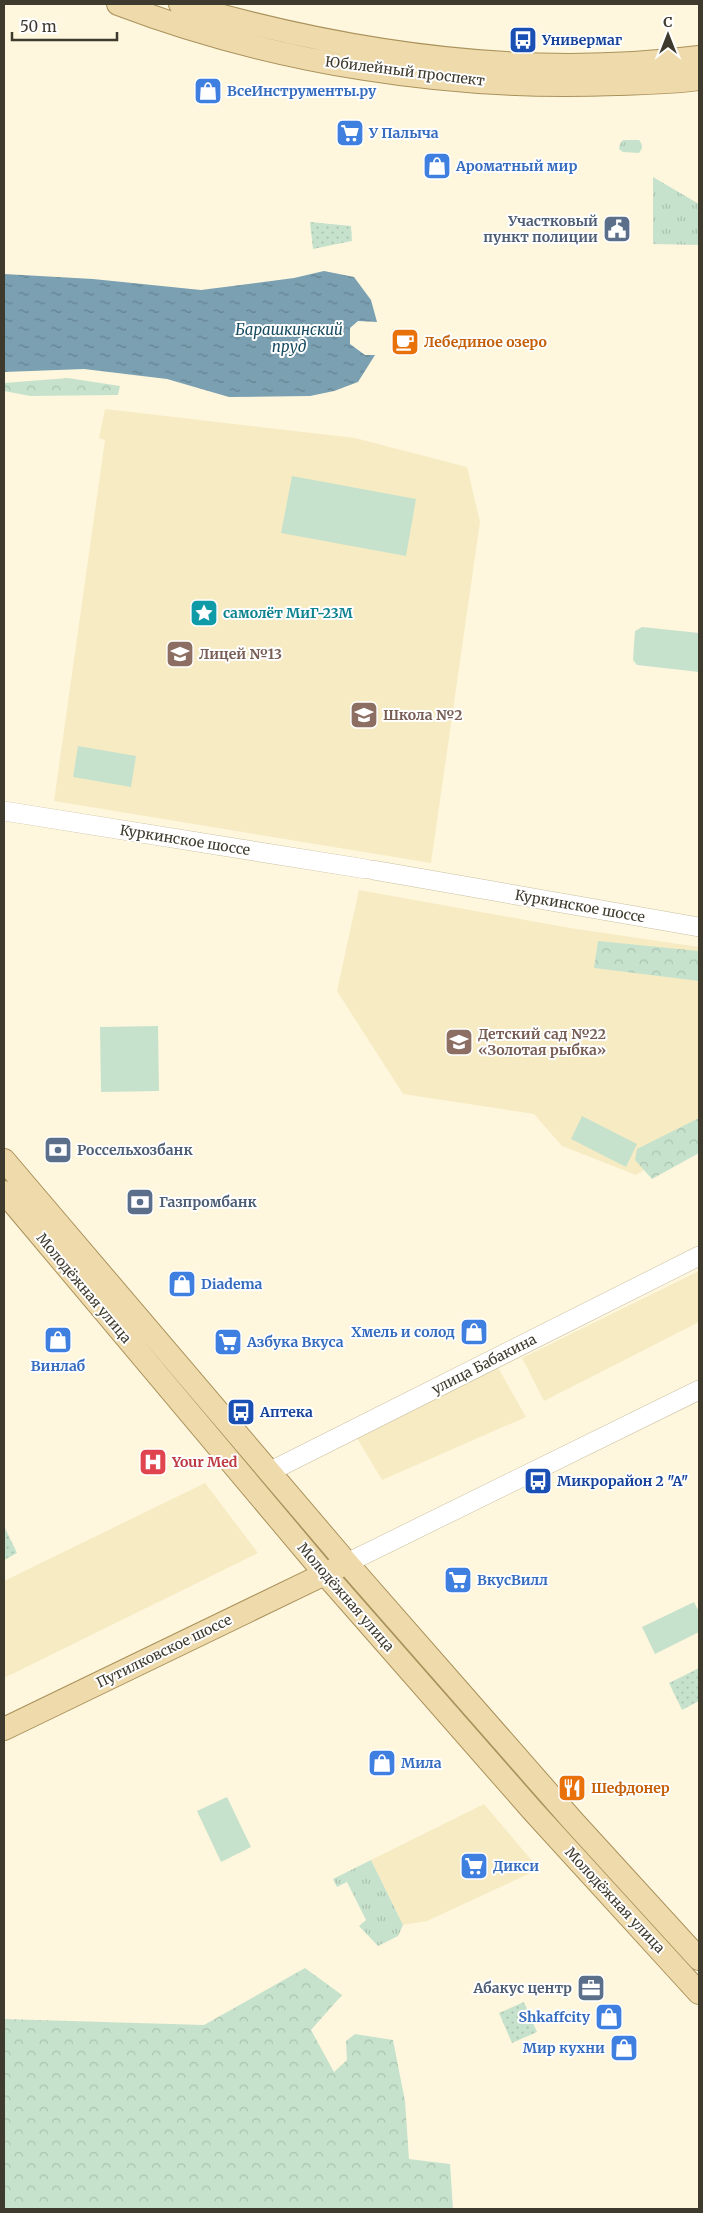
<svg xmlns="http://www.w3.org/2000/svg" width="703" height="2213" viewBox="0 0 703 2213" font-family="Merriweather,serif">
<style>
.built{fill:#f7ebc4}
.grass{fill:url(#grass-tufts)}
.forest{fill:url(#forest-crowns)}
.park{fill:url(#park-dots)}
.garden{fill:#c6e2cc}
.water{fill:url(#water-ripples)}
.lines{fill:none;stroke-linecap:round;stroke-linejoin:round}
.minor-casing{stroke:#c9c0a2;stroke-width:20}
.major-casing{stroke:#aa925c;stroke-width:24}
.minor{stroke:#fff;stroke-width:19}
.major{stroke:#efdaac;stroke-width:22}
.labels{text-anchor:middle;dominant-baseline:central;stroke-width:4;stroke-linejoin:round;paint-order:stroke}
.transit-label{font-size:14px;font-weight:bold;fill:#164399;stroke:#fff;text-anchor:start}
.street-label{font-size:14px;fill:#3e3a2d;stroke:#fff}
.shop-label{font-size:14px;font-weight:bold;fill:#366cbe;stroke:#fff;text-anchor:start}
.service-label{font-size:14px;font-weight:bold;fill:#4e5e75;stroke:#fff;text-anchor:end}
.food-label{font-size:14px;font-weight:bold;fill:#c56008;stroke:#fff;text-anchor:start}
.culture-label{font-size:14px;font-weight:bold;fill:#0d838f;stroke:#fff;text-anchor:start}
.education-label{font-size:14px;font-weight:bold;fill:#785e54;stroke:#fff;text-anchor:start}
.health-label{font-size:14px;font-weight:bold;fill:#be3a42;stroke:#fff;text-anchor:start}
.water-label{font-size:15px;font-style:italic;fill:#174b60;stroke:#fff}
</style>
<defs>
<pattern id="grass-tufts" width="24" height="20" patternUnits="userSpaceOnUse" patternTransform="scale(1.25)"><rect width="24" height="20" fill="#c6e2cc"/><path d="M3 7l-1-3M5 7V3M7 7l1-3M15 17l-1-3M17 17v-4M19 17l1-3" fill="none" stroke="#abc3b0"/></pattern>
<pattern id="forest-crowns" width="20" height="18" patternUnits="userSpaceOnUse" patternTransform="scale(1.25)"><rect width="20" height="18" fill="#c6e2cc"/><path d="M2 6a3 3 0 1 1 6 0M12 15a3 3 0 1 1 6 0" fill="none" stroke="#abc3b0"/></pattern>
<pattern id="park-dots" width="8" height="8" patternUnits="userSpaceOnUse" patternTransform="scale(1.25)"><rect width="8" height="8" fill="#c6e2cc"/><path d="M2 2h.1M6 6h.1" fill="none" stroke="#abc3b0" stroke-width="1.8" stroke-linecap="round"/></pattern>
<pattern id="water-ripples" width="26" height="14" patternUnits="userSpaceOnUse" patternTransform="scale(1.25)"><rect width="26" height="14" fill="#7aa0b2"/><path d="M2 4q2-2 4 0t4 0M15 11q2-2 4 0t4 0" fill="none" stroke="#658391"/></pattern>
</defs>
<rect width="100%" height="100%" fill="#fef7dd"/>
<!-- built -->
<path class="built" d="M105,409l250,29 112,29 13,55 -49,341 -377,-62 51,-361 -6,-2z
M359,890l211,38 129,19v187l-63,41 -74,-29 -28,-32 -131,-20 -66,-103z
M699,1271v51l-155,79 -22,-43z
M497,1366l29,51 -144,63 -25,-42z
M205,1483l53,70 -254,125v-97z
M484,1804l55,65 -112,52 -24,4 -32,-65z"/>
<!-- grass -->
<path class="grass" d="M623,140h16c4,5 4,8 0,13l-16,-1 -4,-3 1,-5z
M653,177l46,27v41l-46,-1z
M371,1860l32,65 -5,11 -20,10 -19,-20 7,-6 -19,-38 -10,5 -4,-8z"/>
<!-- forest -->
<path class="forest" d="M68,378l52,8 -2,9 -88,1 -26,-5v-8z
M598,941l101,10v30l-105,-13z
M699,1118v35l-47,26 -17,-19 2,-11z
M305,1968l37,27 -31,35 23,42 13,-12 -1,-19 9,-7 38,6 12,61 4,58 41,5 3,45h-449v-190l200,6z"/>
<!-- park -->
<path class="park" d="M310,222l41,4 1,15 -39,8z
M5,1528l12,25 -13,7v-31z
M699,1668v33l-17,9 -13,-27z
M524,2002l13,30 -25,11 -13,-30z"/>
<!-- garden -->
<path class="garden" d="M292,476l124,23 -10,57 -125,-23z
M642,627l57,6v39l-62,-7 -4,-5 2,-29z
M78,746l58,10 -5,31 -58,-10z
M158,1026l1,65 -58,1 -1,-65z
M582,1116l55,28 -11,23 -55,-28z
M694,1602l5,10v20l-44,22 -13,-27z
M227,1797l24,50 -30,15 -24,-51z"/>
<!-- water -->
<path class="water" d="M324,271l30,6 17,23 6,22 -19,-1 -8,7v16l15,11h10l-17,27 -24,9 -24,5 -81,1 -62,-18 -83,-10 -80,3v-98l89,5 108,11 93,-12z"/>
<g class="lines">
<defs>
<path id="minor" d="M4,811l362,58
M373,870l326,57
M269,1472l430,-216
M347,1563l352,-173"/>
<path id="major" d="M118,4c155,59 332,87 498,80 28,-1 56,-1 83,-5
M180,4c167,49 345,75 519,53
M4,1160l343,403 226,258 126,138
M4,1192l321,382 207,236 167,183
M4,1729l333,-161"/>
</defs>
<!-- minor casing -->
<use href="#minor" class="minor-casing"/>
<!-- major casing -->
<use href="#major" class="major-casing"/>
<!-- minor -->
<use href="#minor" class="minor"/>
<!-- major -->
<use href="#major" class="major"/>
</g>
<!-- icons -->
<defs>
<symbol id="bus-square" viewBox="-11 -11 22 22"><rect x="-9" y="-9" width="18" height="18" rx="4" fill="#1a4fb4" stroke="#fff"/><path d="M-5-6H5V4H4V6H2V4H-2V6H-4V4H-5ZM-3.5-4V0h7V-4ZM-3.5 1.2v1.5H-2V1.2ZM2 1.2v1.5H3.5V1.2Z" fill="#fff"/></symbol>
<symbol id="shop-square" viewBox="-11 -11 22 22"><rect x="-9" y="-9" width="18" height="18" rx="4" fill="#3f7fe0" stroke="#fff"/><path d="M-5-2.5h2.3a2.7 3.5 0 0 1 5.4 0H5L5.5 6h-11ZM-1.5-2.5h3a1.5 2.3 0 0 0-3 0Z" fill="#fff"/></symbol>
<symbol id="supermarket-square" viewBox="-11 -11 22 22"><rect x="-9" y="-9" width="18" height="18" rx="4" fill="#3f7fe0" stroke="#fff"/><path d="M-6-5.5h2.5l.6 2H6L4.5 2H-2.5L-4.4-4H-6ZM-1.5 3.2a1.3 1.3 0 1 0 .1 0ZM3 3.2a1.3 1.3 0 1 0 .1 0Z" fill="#fff"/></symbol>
<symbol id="civic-square" viewBox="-11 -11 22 22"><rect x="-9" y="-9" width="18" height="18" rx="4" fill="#5c6f8a" stroke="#fff"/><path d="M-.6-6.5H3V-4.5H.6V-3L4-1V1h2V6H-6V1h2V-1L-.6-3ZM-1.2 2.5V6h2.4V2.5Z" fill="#fff"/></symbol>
<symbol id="cafe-square" viewBox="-11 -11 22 22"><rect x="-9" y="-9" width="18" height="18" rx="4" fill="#e8710a" stroke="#fff"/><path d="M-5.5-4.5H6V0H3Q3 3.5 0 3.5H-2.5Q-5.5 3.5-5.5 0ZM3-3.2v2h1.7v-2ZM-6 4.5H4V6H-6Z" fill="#fff"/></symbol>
<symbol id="sight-square" viewBox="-11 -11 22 22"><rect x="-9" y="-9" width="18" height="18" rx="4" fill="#0f9aa8" stroke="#fff"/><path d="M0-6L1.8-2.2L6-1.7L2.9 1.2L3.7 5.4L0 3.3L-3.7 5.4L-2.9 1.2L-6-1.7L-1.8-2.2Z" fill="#fff"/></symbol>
<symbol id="school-square" viewBox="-11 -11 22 22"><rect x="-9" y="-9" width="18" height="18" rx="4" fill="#8d6e63" stroke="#fff"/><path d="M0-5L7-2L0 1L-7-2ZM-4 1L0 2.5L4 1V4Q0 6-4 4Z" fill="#fff"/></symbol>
<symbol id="bank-square" viewBox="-11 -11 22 22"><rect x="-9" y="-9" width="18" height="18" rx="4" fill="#5c6f8a" stroke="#fff"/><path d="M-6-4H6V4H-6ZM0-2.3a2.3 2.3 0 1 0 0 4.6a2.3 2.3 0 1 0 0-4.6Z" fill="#fff"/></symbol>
<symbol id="hospital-square" viewBox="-11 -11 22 22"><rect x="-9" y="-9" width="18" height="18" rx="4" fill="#e0444e" stroke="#fff"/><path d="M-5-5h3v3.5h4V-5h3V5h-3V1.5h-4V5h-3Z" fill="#fff"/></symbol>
<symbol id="restaurant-square" viewBox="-11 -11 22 22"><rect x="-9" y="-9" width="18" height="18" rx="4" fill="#e8710a" stroke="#fff"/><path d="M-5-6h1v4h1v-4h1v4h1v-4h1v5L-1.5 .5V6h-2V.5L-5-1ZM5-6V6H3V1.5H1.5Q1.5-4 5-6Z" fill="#fff"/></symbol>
<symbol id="office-square" viewBox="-11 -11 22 22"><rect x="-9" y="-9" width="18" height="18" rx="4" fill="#5c6f8a" stroke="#fff"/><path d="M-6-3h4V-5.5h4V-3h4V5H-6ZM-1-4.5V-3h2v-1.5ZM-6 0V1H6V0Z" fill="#fff"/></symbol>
</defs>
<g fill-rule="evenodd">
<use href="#bus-square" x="507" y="24" width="32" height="32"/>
<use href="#shop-square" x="192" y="75" width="32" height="32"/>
<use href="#supermarket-square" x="334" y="117" width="32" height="32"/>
<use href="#shop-square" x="421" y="150" width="32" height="32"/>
<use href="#civic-square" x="601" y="213" width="32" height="32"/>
<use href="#cafe-square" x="389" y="326" width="32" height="32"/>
<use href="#sight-square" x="188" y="597" width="32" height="32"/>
<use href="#school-square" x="164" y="638" width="32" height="32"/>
<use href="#school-square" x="348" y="699" width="32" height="32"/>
<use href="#school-square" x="443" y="1026" width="32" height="32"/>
<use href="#bank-square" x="42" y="1134" width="32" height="32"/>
<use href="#bank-square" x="124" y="1186" width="32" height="32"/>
<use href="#shop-square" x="166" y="1268" width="32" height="32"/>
<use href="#shop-square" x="458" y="1316" width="32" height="32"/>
<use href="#shop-square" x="42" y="1324" width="32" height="32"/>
<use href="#supermarket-square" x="212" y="1326" width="32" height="32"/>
<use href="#bus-square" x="225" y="1396" width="32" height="32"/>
<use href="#hospital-square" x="137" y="1446" width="32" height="32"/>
<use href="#bus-square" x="522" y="1465" width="32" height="32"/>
<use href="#supermarket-square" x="442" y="1564" width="32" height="32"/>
<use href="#shop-square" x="366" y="1747" width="32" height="32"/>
<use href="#restaurant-square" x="556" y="1772" width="32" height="32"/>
<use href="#supermarket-square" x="458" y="1850" width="32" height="32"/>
<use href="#office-square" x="575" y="1972" width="32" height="32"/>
<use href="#shop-square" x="593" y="2001" width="32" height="32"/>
<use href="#shop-square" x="608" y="2032" width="32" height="32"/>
</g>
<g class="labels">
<!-- transit labels -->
<g class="transit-label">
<text x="542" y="40">Универмаг</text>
<text x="260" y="1412">Аптека</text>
<text x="557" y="1481">Микрорайон 2 "А"</text>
</g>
<!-- street labels -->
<g class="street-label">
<text transform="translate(405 71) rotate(7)">Юбилейный проспект</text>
<text transform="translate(185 840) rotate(9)">Куркинское шоссе</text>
<text transform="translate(580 906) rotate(10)">Куркинское шоссе</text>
<text transform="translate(84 1288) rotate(50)">Молодёжная улица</text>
<text transform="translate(484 1364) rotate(-27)">улица Бабакина</text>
<text transform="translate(346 1597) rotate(49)">Молодёжная улица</text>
<text transform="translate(164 1651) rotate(-26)">Путилковское шоссе</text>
<text transform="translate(615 1900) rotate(47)">Молодёжная улица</text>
</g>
<!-- shop labels -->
<g class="shop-label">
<text x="227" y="91">ВсеИнструменты.ру</text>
<text x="369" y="133">У Палыча</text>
<text x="456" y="166">Ароматный мир</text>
<text x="201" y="1284">Diadema</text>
<text x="455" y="1332" text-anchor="end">Хмель и солод</text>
<text x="247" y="1342">Азбука Вкуса</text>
<text x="58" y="1366" text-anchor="middle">Винлаб</text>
<text x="477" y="1580">ВкусВилл</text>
<text x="401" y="1763">Мила</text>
<text x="493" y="1866">Дикси</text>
<text x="590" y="2017" text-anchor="end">Shkaffcity</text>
<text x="605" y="2048" text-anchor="end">Мир кухни</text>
</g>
<!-- service labels -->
<g class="service-label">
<text x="598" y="221">Участковый<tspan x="598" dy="16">пункт полиции</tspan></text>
<text x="77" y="1150" text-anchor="start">Россельхозбанк</text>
<text x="159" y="1202" text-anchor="start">Газпромбанк</text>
<text x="572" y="1988">Абакус центр</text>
</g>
<!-- food labels -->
<g class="food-label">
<text x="424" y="342">Лебединое озеро</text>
<text x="591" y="1788">Шефдонер</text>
</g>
<!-- culture labels -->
<g class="culture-label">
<text x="223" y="613">самолёт МиГ-23М</text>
</g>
<!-- education labels -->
<g class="education-label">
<text x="199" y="654">Лицей №13</text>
<text x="383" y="715">Школа №2</text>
<text x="478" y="1034">Детский сад №22<tspan x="478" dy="16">«Золотая рыбка»</tspan></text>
</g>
<!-- health labels -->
<g class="health-label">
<text x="172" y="1462">Your Med</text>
</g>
<!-- water labels -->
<g class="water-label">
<text x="289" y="329">Барашкинский<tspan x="289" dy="17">пруд</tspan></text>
</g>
</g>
<!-- border -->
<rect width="703" height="2213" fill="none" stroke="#3e3a2d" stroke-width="10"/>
<!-- north arrow -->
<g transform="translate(668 35)" stroke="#ffffff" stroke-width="4" paint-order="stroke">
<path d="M0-4L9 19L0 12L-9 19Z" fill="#3e3a2d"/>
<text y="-8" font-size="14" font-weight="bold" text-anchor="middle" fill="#3e3a2d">С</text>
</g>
<!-- scale -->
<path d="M12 32v8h105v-8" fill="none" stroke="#3e3a2d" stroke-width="2.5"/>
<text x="20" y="32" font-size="15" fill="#3e3a2d" stroke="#ffffff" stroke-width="4" paint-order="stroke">50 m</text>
</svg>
